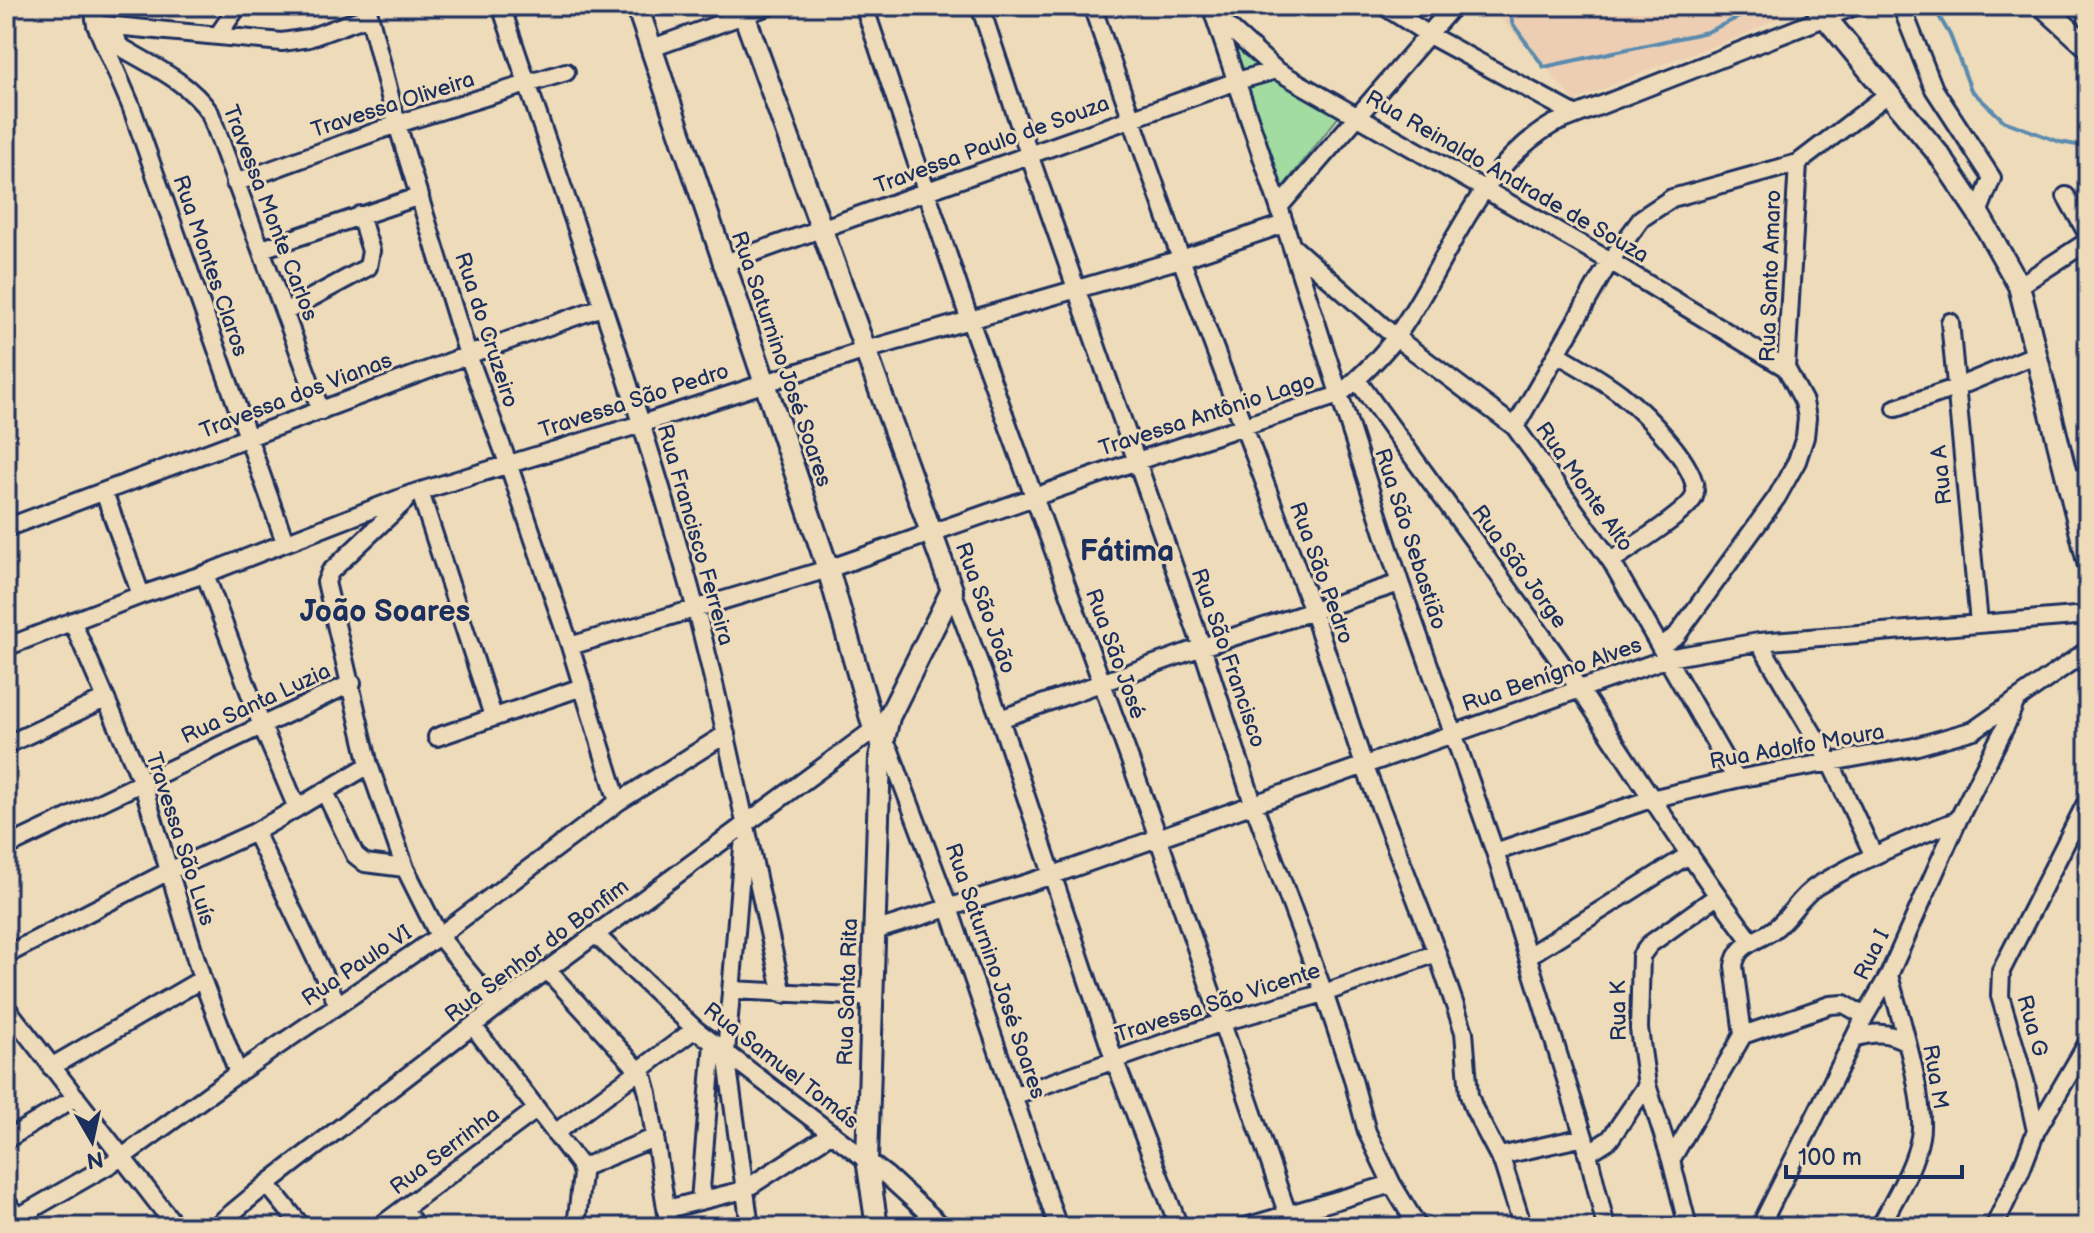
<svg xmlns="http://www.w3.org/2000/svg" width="2094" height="1233" viewBox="0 0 2094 1233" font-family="'Balsamiq Sans',sans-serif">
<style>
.built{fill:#edceb2}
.green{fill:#a2dca1;stroke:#5e8680;stroke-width:2}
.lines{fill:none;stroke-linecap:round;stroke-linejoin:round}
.stream{stroke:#5a8baf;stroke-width:4}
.minor-casing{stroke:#1b2f5e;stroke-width:22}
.major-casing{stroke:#1b2f5e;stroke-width:26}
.minor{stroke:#eedbb9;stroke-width:16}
.major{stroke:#eedbb9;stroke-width:20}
.labels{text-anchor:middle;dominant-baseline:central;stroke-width:6;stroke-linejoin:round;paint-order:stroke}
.street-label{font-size:22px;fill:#1b2f5e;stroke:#eedbb9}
.district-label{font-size:30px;font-weight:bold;fill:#1b2f5e;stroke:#eedbb9}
</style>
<rect width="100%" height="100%" fill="#eedbb9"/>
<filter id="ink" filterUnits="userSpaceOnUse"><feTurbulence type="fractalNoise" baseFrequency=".0125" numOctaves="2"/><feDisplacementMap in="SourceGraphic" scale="16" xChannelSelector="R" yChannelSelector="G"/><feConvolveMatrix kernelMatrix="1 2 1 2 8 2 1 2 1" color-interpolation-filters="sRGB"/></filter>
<g filter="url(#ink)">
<!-- built -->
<path class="built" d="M1490,6h307l-5,5 -48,24 -81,29 -88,37z"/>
<!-- green -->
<path class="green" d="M1227,31l35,36 -23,9z
M1277,79l63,36 -59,74 -36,-103z"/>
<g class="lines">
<!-- stream -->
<path class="stream" d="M1511,6l1,17 32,44 163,-35 56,-26
M1933,6l17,29 21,55 33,31 56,21 28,5"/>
<defs>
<path id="minor" d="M93,6l3,19 35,81 154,436
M367,6l30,118 71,231 40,108 62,183 48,156
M501,6c67,200 140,400 195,604 33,127 57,256 87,384
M864,6l105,312 189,519 134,390
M980,6l50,151 172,490 51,156 71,190 28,83 15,56 25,52 26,43
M1092,6l89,253 131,350 52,156 73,188 27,79 5,63 5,14 29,55 20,63
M1384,6l45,29 147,80
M1453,6l-174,201 121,376 95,269 89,285 22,90
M1899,6l5,7 30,76 58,89 -14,35
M1214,14l62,56 334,191 176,107
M1214,15l65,192
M104,25l178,17 27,-4 60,-22
M113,26l6,20c32,19 70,36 91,67l111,298
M218,35l20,-29
M652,48l117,-42
M235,183l162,-59 169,-52
M2066,196l22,39
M1293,247l102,90 120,90 96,134 125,218
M262,249l158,-53
M722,264l515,-183 39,-11
M2019,286l69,-45
M285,312l83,-45 3,-16 -11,-36
M1950,322l29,301
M1558,354c21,13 44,25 63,40 20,16 83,76 73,103 -7,16 -65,52 -83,64
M1357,380c74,103 151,205 223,310 57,84 110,170 171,251
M1896,408l59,-20 82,-34
M1515,427l95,-166 32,-43 30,-20 126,-35
M2069,480l19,-4
M104,492l37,103
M420,492l73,224
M405,501l-75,71 -4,10 43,183 36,103 34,68 58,71
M6,528l462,-173 134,-48
M952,590l48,129 114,340 65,168
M72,621l70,161 60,197 36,94
M1759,642l72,122 42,90
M570,646l258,-77 309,-108 202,-66c20,-17 40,-36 56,-57 52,-71 78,-167 158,-214l302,-118
M1661,646l16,-11 100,-138 20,-36 8,-24 2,-19 -3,-16 -18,-34 12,-205 90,-69
M6,647l135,-52 64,-21 206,-80 230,-70 225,-74 315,-91 103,-35
M1000,719l202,-72 198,-64
M437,737l145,-50
M878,740l6,2 6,9 59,157 109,319
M6,745l99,-46
M325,792l30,63 10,8 40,5
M297,808l72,-43
M255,832l83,173
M6,847l346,-164
M743,847l-17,206 24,174
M1495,852l156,-53 85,-20 178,-32 60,-17 114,-80
M874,931l179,-56 615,-217 91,-16 329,-27
M596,935l99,94 191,146 57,52
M6,955l163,-84 86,-39 42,-24 -35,-82 -57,-152
M1528,956l162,-102
M548,971l95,104 5,18 21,134
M731,990l142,7
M6,1007l170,220
M473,1026l106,138 3,10 -6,53
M1743,1035l-9,-69c3,-23 23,-24 39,-36 17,-12 25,-32 44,-44 45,-27 93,-47 141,-66
M1854,1038c20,-6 33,-7 52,4
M51,1067l151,-88
M1013,1096l210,-74 101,-29 113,-40
M2036,1131l52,-89
M555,1133l140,-104
M6,1140l70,-43
M1587,1154l23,-15 37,-54
M1500,1156l84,-19
M1671,1160l72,-125 87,-30 14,-1 21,12
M581,1168l75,-31
M267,1184l35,43
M6,1201l18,26
M700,1201l13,-158
M403,1209l14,18
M667,1209l77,-19 88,-57
M6,1224l115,-66 117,-85 201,-137 179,-134 108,-68
M215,1227l52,-43 230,-177 387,-285
M379,1227l158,-118
M1245,1227l147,-43
M1688,1227l-17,-67 -24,-75 -8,-56 2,-73 9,-12 67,-48
M1760,1227l105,-211 24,-41 69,-155 48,-95 10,-25
M1880,1227c14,-28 34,-58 40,-90 7,-36 -21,-123 -31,-162
M1994,1227l27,-57 15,-39 -11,-50 -25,-85 1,-25 87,-172"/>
<path id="major" d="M637,6l191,563 46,160
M741,6l211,584 -63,127 -9,40 -13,402 10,68
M1816,6l124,150 38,57 41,73 69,276
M2043,6l45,41"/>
</defs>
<!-- minor casing -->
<use href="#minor" class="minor-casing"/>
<!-- major casing -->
<use href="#major" class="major-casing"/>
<!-- minor -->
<use href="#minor" class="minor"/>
<!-- major -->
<use href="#major" class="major"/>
</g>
</g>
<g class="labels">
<!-- street labels -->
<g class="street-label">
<text transform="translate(393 105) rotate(-18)">Travessa Oliveira</text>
<text transform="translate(992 145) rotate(-20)">Travessa Paulo de Souza</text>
<text transform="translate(1507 177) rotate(30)">Rua Reinaldo Andrade de Souza</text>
<text transform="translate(270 213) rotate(69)">Travessa Monte Carlos</text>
<text transform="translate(210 266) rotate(71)">Rua Montes Claros</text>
<text transform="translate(1771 276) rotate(-88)">Rua Santo Amaro</text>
<text transform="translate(486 330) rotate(72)">Rua do Cruzeiro</text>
<text transform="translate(781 359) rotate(71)">Rua Saturnino José Soares</text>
<text transform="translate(296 396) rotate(-21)">Travessa dos Vianas</text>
<text transform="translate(634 401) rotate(-18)">Travessa São Pedro</text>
<text transform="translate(1207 415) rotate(-18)">Travessa Antônio Lago</text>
<text transform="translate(1942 475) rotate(-96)">Rua A</text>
<text transform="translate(1584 487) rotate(55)">Rua Monte Alto</text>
<text transform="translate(695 535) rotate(74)">Rua Francisco Ferreira</text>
<text transform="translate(1410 539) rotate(72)">Rua São Sebastião</text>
<text transform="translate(1519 567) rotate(54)">Rua São Jorge</text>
<text transform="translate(1321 573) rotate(70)">Rua São Pedro</text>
<text transform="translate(985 608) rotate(70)">Rua São João</text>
<text transform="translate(1115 654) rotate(70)">Rua São José</text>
<text transform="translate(1228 658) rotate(71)">Rua São Francisco</text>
<text transform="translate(1552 675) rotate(-19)">Rua Benígno Alves</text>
<text transform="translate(256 704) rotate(-25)">Rua Santa Luzia</text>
<text transform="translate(1797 747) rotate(-10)">Rua Adolfo Moura</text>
<text transform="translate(180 839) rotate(72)">Travessa São Luís</text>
<text transform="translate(537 951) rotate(-37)">Rua Senhor do Bonfim</text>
<text transform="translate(1872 955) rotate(-64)">Rua I</text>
<text transform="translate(357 966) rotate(-34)">Rua Paulo VI</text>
<text transform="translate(995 971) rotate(71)">Rua Saturnino José Soares</text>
<text transform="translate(848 992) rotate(-88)">Rua Santa Rita</text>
<text transform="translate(1218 1003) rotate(-18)">Travessa São Vicente</text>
<text transform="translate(1619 1011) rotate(-91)">Rua K</text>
<text transform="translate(2032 1026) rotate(74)">Rua G</text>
<text transform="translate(781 1066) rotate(38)">Rua Samuel Tomás</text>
<text transform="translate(1935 1077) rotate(80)">Rua M</text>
<text transform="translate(445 1151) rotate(-37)">Rua Serrinha</text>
</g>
<!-- district labels -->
<g class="district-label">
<text x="1127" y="552">Fátima</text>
<text x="385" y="612">João Soares</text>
</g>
</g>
<!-- margin -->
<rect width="2094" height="1233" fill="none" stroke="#eedbb9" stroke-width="32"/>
<rect x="16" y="16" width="2062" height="1201" fill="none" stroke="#1b2f5e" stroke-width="3" filter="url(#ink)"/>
<!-- north arrow -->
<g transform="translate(92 1141) rotate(171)" stroke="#eedbb9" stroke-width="6" paint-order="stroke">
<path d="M0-6L14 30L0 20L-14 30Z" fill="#1b2f5e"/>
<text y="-12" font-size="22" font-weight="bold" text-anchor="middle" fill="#1b2f5e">N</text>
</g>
<!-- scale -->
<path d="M1786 1165v12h176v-12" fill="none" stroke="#1b2f5e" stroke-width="4"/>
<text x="1798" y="1165" font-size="24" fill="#1b2f5e" stroke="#eedbb9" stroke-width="6" paint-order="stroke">100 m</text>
</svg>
